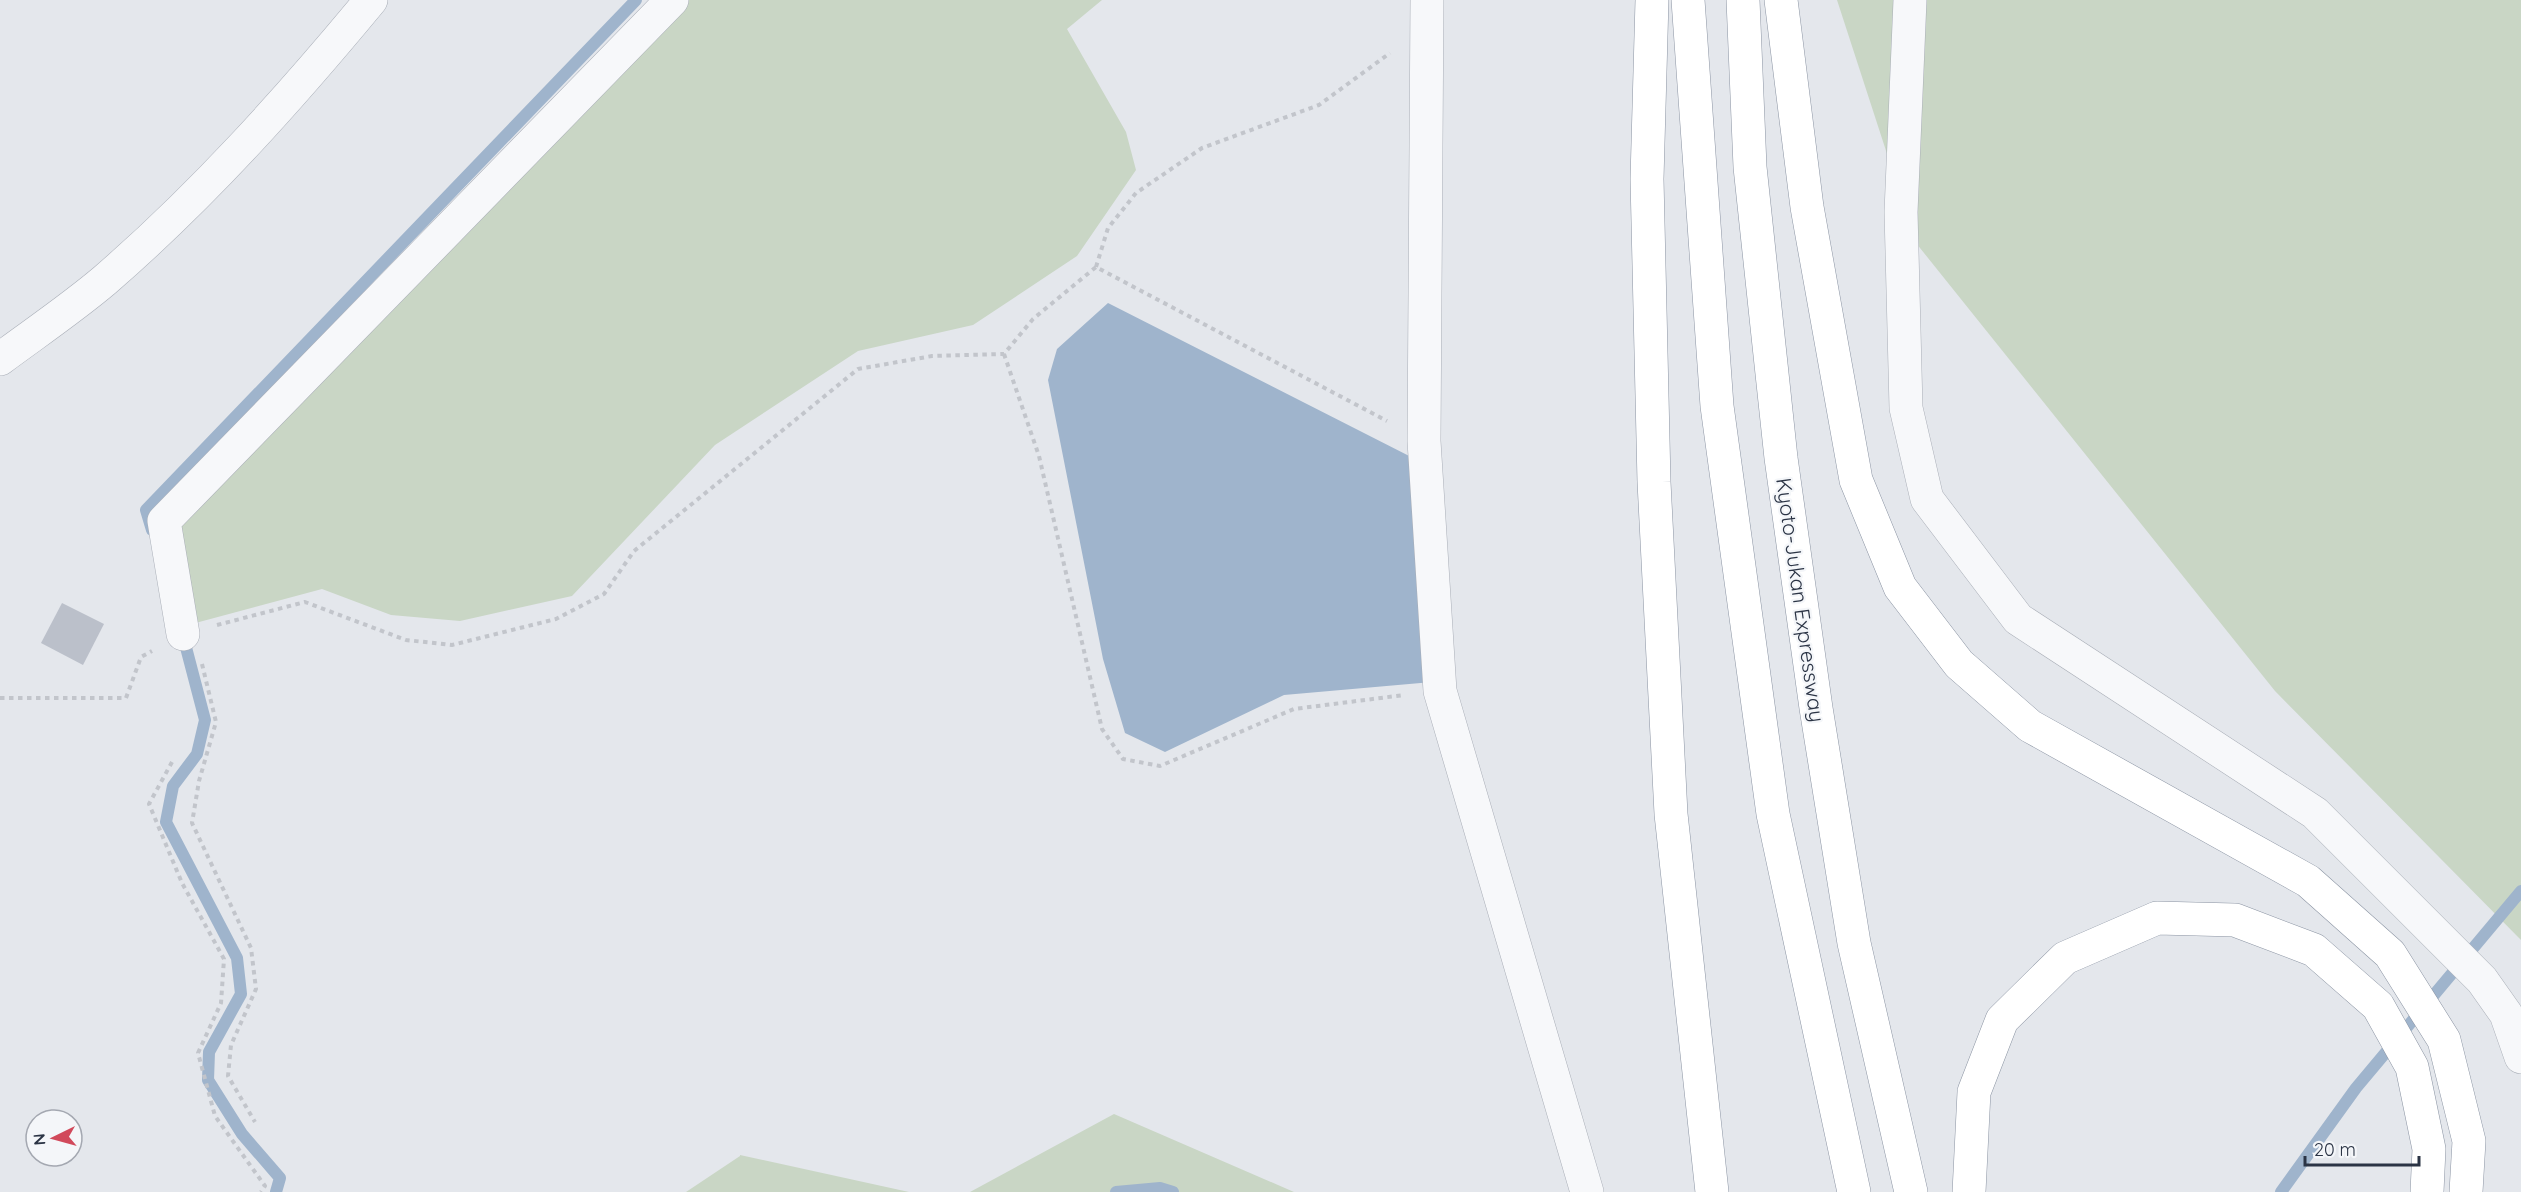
<svg xmlns="http://www.w3.org/2000/svg" width="2521" height="1192" viewBox="0 0 2521 1192" font-family="Quicksand,sans-serif">
<style>
.green{fill:#c9d6c5}
.water{fill:#9fb4cc}
.lines{fill:none;stroke-linecap:round;stroke-linejoin:round}
.stream{stroke:#9fb4cc;stroke-width:12}
.building{fill:#bbc0ca}
.minor-casing{stroke:#a9aeb7;stroke-width:34}
.tertiary-casing{stroke:#a9aeb7;stroke-width:34}
.motorway-casing{stroke:#8b94a3;stroke-width:34}
.path{stroke:#c2c5cb;stroke-width:4;stroke-dasharray:4.5 4.5;stroke-linecap:butt}
.minor{stroke:#f7f8fa;stroke-width:33}
.tertiary{stroke:#f7f8fa;stroke-width:33}
.motorway{stroke:#fff;stroke-width:33}
.labels{text-anchor:middle;dominant-baseline:central;stroke-width:4.5;stroke-linejoin:round;paint-order:stroke}
.street-label{font-size:21px;fill:#2b3445;stroke:#f4f6f9}
</style>
<rect width="100%" height="100%" fill="#e4e7ec"/>
<!-- green -->
<path class="green" d="M659,0h443l-35,29 59,103 10,38 -59,86 -104,69 -115,26 -143,94 -143,151 -112,25 -69,-6 -69,-26 -134,36 -15,-96z
M1837,0h684v940l-246,-249 -359,-448z
M1114,1114l180,78h-324z
M740,1156v-1l169,37h-223z"/>
<!-- water -->
<path class="water" d="M1108,303l313,159 11,220 -148,13 -119,57 -40,-19 -22,-74 -55,-279 9,-31z"/>
<g class="lines">
<!-- stream -->
<path class="stream" d="M152,530l-6,-20 490,-510
M183,636l22,84 -8,34 -24,32 -7,36 71,136 4,36 -32,58 -1,28 34,54 38,44 -4,14
M1116,1192l44,-4 13,4
M2281,1192l75,-104 165,-197"/>
</g>
<!-- building -->
<path class="building" d="M62,603l42,21 -21,41 -42,-22z"/>
<g class="lines">
<defs>
<path id="minor" d="M1427,0l-3,441 16,250 147,501
M1910,0l-9,212 5,196 21,91 91,120 297,194 167,167 24,34 15,43
M183,634l-19,-113 508,-521"/>
<path id="tertiary" d="M0,359c35,-26 72,-51 105,-79 98,-85 184,-181 266,-280"/>
<path id="motorway" d="M1652,0l-5,179 7,303 17,332 41,378
M1688,0l29,406 56,408 81,378
M1743,0l7,167 31,291 35,250 38,235 57,249
M1781,0l26,207 49,273 44,107 59,77 71,62 278,155 82,73 54,86 25,101 -3,51
M1969,1192l5,-100 28,-72 63,-62 92,-40 78,2 79,30 64,56 34,61 17,82 -2,43"/>
</defs>
<!-- minor casing -->
<use href="#minor" class="minor-casing"/>
<!-- tertiary casing -->
<use href="#tertiary" class="tertiary-casing"/>
<!-- motorway casing -->
<use href="#motorway" class="motorway-casing"/>
<!-- path -->
<path class="path" d="M1096,267l12,-39 28,-35 66,-45 117,-43 71,-52
M1004,354l35,102 63,273 21,30 37,7 134,-57 110,-14
M217,625l88,-23 101,38 46,5 104,-26 48,-25 30,-43 224,-182 74,-13 72,-2 29,-35 63,-52 291,154
M202,664l14,58 -17,59 -7,42 59,125 5,41 -25,56 -3,31 27,46
M0,698h126l15,-41 11,-6
M172,762l-23,42 33,79 42,76 -3,44 -23,50 17,63 50,70 -4,6"/>
<!-- minor -->
<use href="#minor" class="minor"/>
<!-- tertiary -->
<use href="#tertiary" class="tertiary"/>
<!-- motorway -->
<use href="#motorway" class="motorway"/>
</g>
<g class="labels">
<!-- street labels -->
<g class="street-label">
<text transform="translate(1801 600) rotate(82)">Kyoto-Jukan Expressway</text>
</g>
</g>
<!-- north arrow -->
<g transform="translate(54 1138) rotate(265)"><circle r="28" fill="#f4f6f9" stroke="#a4a8b1" stroke-width="1.5"/>
<path d="M0-4.5L10 22L0 15L-10 22Z" fill="#d1495b"/>
<text y="-9" font-size="16" font-weight="bold" text-anchor="middle" fill="#2b3445">N</text>
</g>
<!-- scale -->
<path d="M2305 1156v9h114v-9" fill="none" stroke="#2b3445" stroke-width="3"/>
<text x="2314" y="1156" font-size="18" fill="#2b3445" stroke="#f4f6f9" stroke-width="4.5" paint-order="stroke">20 m</text>
</svg>
